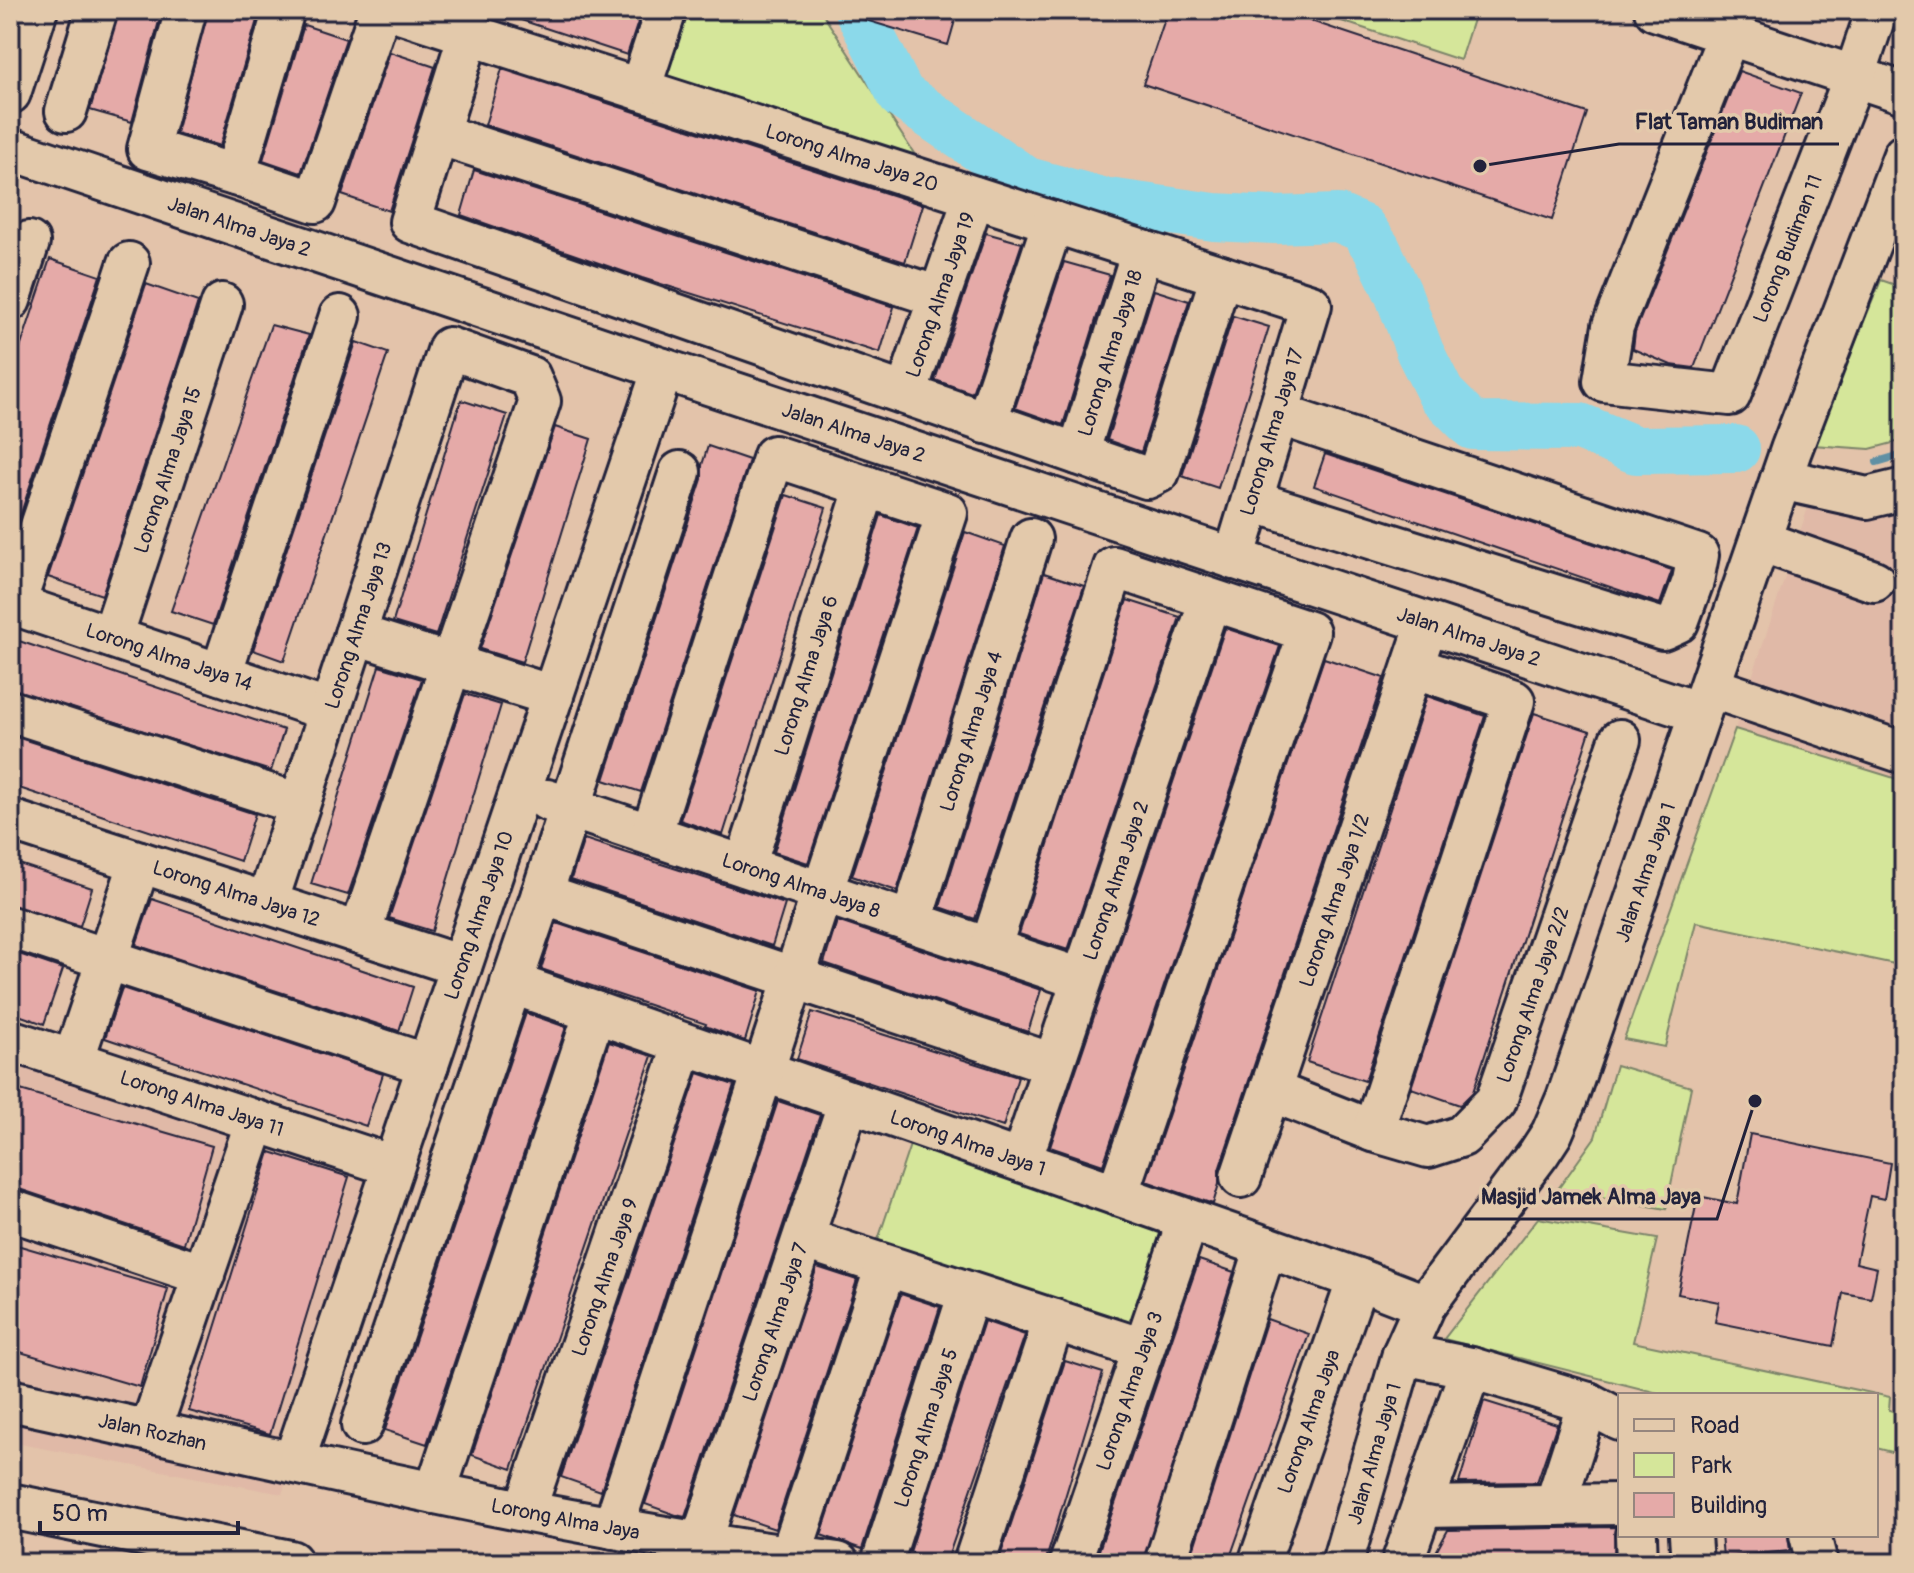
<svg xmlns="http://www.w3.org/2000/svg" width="1914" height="1573" viewBox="0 0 1914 1573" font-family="Pangolin,sans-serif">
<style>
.built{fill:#e0b9a7}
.green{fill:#d5e69a;stroke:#7c846a;stroke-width:2}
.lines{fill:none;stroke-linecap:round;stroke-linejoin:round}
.stream{stroke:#6190a4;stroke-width:8}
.river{stroke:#8bd9ea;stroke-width:48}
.building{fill:#e5aaa8;stroke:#22223b;stroke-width:2}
.minor-casing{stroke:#22223b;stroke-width:46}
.major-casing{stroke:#22223b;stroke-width:50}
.minor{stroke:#e3c9ab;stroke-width:40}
.major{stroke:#e3c9ab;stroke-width:44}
.labels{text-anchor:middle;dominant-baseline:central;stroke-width:7;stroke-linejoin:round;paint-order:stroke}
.street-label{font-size:20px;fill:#22223b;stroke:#e3c9ab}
.leader{fill:none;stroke:#22223b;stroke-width:3}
.callout-dot{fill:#22223b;stroke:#e3c9ab;stroke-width:3}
.callout-label{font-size:22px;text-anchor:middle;font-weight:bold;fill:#22223b;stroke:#e3c9ab;stroke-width:7;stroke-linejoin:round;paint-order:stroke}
</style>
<rect width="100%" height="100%" fill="#e3c3aa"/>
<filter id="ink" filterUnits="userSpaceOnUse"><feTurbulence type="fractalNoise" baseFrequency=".0125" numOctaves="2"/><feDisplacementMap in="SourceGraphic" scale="16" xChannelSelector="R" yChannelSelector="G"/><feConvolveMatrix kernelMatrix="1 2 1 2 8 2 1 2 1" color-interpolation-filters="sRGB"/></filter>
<g filter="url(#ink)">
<!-- built -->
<path class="built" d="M1904,470v313l-169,-54 85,-258 55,8z
M10,1042l382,124 -110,328 -272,-52z"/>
<!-- green -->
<path class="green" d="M680,10h140l97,148 -258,-81z
M1308,10h168l-16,50z
M1881,280l23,8v152l-34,9 -57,-4z
M1735,729l169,52v185l-208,-44 -31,125 -41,-8z
M1616,1065l75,22 -25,122 -108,-20 37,-52z
M911,1142l258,88 -36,108 -258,-89z
M1538,1218l119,21 -24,103 257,55 -1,13 15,4v41l-28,-7v-53h-210l-222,-56z"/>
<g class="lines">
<!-- stream -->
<path class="stream" d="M1877,462l27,-8"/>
<!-- river -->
<path class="river" d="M858,10l43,85 126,86 74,20 113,16 61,3 63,-2 24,10 15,21 21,44 22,59 21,42 32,32 107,1 56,23 100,-1"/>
</g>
<!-- building -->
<path class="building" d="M119,10h43l-30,112 -42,-12z
M208,10h52l-40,136 -44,-13z
M504,10h138l-15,45 -124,-41z
M850,10h108l-10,35 -99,-30z
M1168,10h110l309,103 -35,107 -409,-136z
M304,25l42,14 -45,134 -38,-13z
M390,52l45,15 -46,144 -47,-16z
M502,69l421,136 -18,57 -420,-137z
M1739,71l62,22 -107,275 -23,-3 -38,-16 2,-17z
M474,170l420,137 -14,46 -238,-75 -181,-63z
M986,233l36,10 -50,150 -37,-13z
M50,259l50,17 -90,270v-168z
M1064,262l46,13 -47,150 -48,-17z
M146,284l52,18 -96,293 -54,-18z
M1154,290l35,11 -48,151 -34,-12z
M1233,316l36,11 -51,161 -36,-12z
M271,325l38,10 -96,290 -42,-14z
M356,342l32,11 -104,308 -31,-11z
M461,400l46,15 -71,220 -43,-13z
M555,427l36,12 -69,223 -42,-13z
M708,446l41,14 -108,332 -37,-12 98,-301v-14z
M1325,454l347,116 -12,34 -346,-118z
M786,495l40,13 -103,327 -43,-15z
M881,515l37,13 -110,335 -34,-11z
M965,532l40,14 -108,345 -45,-15z
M1044,573l40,13 -109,333 -35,-12z
M1127,600l53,17 -112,333 -49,-16z
M1225,628l55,18 -177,519 -53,-18z
M10,638l274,92 -13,41 -261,-82z
M1324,658l60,20 -165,492v14l-6,20 -67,-23z
M379,666l43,13 -74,216 -37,-11z
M465,694l36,11 -69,226 -43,-13z
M1427,696l58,20 -120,365 -58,-19z
M1534,713l56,18 -117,361 -13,13 -49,-17z
M10,735l245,79 -15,47 -230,-76z
M584,839l201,65 -13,42 -201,-67z
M10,861l82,27 -12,38 -70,-21z
M152,899l261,88 -14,44 -263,-86z
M837,921l204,69 -13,42 -204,-69z
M556,923l204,68 -15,50 -40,-15 1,-2 -165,-55z
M10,951l53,18 -19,55 -34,-12z
M122,988l261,86 -17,52 -261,-88z
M812,1012l206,65 -15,50 -206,-68z
M526,1013l40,14 -139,417 -42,-14z
M609,1042l43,14 -140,413 -40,-14z
M698,1073l36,12 -133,406 -40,-14z
M10,1087l202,59 -28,98 -174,-58z
M778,1101l42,14 -135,402 -9,-2 -31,-11z
M1750,1134l140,29 -6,36 -14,-3 -14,67 21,5 -6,30 -28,-5 -10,53 -118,-24 4,-20 -41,-8 20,-98 39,8z
M270,1152l79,25 -79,257 -81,-23z
M10,1243l158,46 -28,98 -130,-38z
M1199,1260l35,12 -91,291h-36l-11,-4z
M817,1267l40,13 -82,249 -41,-14z
M901,1294l39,13 -78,242 -41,-14z
M1267,1319l42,15 -81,229h-39z
M984,1321l41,14 -79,228h-5l-31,-11z
M1065,1361l38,12 -58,190h-47z
M1484,1401l73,23 -20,58 -78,1z
M1615,1527l-1,36h-184l18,-33z
M1721,1535h67l2,16 -67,6z"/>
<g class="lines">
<defs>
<g id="minor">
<path d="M186,10l-38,139 87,26 80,27 65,-192"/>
<path id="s1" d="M393,10l918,295 -77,254"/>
<path d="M1655,10l249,83"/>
<path d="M469,34l-59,188 737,256 12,-6 62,-196"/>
<path id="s2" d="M1729,34l-116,292 -9,55 126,14 125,-320 22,-65"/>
<path d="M640,89l26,-79"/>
<path d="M10,93l27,-83"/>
<path d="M66,111l31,-101"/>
<path d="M438,134l501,163"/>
<path id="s3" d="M10,149l653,220 1037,344"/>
<path d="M235,175l49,-165"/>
<path d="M10,300l19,-58"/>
<path id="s4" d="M906,393l68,-196"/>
<path d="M986,423l67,-201"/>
<path id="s5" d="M1078,454l64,-203"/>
<path d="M1781,479l86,19 37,-9"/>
<path d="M1252,501l411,128 15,-7 15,-41 5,-26 -420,-141"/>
<path d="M1760,541l114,40"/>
<path id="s6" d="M10,603l320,108"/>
<path d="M15,604l114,-341"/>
<path d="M355,634l198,62"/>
<path id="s7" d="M112,637l110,-333"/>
<path d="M221,674l119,-358"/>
<path d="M1710,687l194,66"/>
<path d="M10,711l289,93"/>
<path id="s8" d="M547,800l534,179"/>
<path id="s9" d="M10,820l451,146"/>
<path id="s10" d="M745,866l121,-380"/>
<path d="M542,894l511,170"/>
<path id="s11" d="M267,903l182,-555 81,29 10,24 -180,532"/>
<path id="s12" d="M911,922l120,-383"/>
<path d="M10,927l418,138"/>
<path d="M990,949l124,-382 195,65 -192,563"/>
<path id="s13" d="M511,983l847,296 67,26"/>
<path id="s14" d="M10,1040l383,126"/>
<path d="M73,1061l67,-199"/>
<path id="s15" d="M1271,1091l102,40 55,16 34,-11 34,-35 124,-361"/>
<path d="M1373,1131l141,-430 -101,-34"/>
<path id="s16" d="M1021,1161l189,-561"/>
<path id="s17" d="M1241,1177l186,-553"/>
<path d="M10,1210l194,65"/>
<path d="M805,1239l338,110"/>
<path d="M1471,1368l117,35 32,17"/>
<path id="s18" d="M10,1400c275,60 549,127 828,163"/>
<path d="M362,1425l180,-531 138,-422"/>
<path d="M150,1431l106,-310"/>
<path id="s19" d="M294,1461l369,-1092"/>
<path d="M435,1493l160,-481"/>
<path d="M1555,1505l33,-102"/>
<path d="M1422,1507l198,-3"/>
<path id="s20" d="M525,1510l159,-466"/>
<path d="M613,1528l334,-1015 -173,-57 -123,379"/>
<path d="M1636,1535l1,28"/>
<path d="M1690,1535l2,28"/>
<path d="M1810,1535l7,28"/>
<path id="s21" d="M701,1542l148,-441"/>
<path d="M790,1557l96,-291"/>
<path id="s22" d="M882,1563l87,-270"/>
<path d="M974,1563l80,-243"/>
<path id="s23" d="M1070,1563l118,-343"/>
<path d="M1165,1563l101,-316"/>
<path id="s24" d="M1259,1563l99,-284"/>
<path id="s25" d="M1342,1563l61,-209 22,-49 114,-152 13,-20 15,-35 224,-648 113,-295"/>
<path d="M1402,1563l69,-195 -68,-14"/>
</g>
<path id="major" d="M10,1506l280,57"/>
</defs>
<!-- minor casing -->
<use href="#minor" class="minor-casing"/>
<!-- major casing -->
<use href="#major" class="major-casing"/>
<!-- minor -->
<use href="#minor" class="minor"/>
<!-- major -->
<use href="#major" class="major"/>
</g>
</g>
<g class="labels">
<!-- street labels -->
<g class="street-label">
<text stroke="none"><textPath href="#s1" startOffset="482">Lorong Alma Jaya 20</textPath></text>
<text stroke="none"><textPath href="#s3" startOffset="242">Jalan Alma Jaya 2</textPath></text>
<text stroke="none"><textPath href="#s2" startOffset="654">Lorong Budiman 11</textPath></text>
<text stroke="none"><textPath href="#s4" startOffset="104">Lorong Alma Jaya 19</textPath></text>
<text stroke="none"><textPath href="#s5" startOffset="106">Lorong Alma Jaya 18</textPath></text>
<text transform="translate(1272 432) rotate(-73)">Lorong Alma Jaya 17</text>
<text stroke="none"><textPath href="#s3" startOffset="890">Jalan Alma Jaya 2</textPath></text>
<text stroke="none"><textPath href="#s7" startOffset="176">Lorong Alma Jaya 15</textPath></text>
<text stroke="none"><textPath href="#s11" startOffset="292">Lorong Alma Jaya 13</textPath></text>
<text stroke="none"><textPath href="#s3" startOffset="1538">Jalan Alma Jaya 2</textPath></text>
<text stroke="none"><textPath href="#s6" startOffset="168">Lorong Alma Jaya 14</textPath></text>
<text stroke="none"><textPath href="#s10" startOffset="200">Lorong Alma Jaya 6</textPath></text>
<text stroke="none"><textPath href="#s12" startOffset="200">Lorong Alma Jaya 4</textPath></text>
<text stroke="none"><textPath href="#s25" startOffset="762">Jalan Alma Jaya 1</textPath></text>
<text stroke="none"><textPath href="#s16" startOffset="296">Lorong Alma Jaya 2</textPath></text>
<text stroke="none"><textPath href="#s8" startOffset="268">Lorong Alma Jaya 8</textPath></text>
<text stroke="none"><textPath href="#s9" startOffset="238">Lorong Alma Jaya 12</textPath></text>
<text stroke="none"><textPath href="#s17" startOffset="292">Lorong Alma Jaya 1/2</textPath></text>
<text stroke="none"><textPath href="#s19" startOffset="576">Lorong Alma Jaya 10</textPath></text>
<text stroke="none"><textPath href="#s15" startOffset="364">Lorong Alma Jaya 2/2</textPath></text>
<text stroke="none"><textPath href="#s14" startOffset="202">Lorong Alma Jaya 11</textPath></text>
<text stroke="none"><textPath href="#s13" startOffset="484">Lorong Alma Jaya 1</textPath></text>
<text stroke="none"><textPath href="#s20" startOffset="246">Lorong Alma Jaya 9</textPath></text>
<text stroke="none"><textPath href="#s21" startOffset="232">Lorong Alma Jaya 7</textPath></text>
<text stroke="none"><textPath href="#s23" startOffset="182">Lorong Alma Jaya 3</textPath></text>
<text stroke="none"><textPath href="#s24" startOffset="150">Lorong Alma Jaya</textPath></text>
<text stroke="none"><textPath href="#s22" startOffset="142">Lorong Alma Jaya 5</textPath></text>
<text stroke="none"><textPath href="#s18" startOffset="146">Jalan Rozhan</textPath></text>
<text stroke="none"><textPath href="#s25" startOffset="114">Jalan Alma Jaya 1</textPath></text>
<text stroke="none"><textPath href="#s18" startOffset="568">Lorong Alma Jaya</textPath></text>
</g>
</g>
<!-- callouts -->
<path class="leader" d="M1480 166L1619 144H1839M1755 1101L1717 1219H1465"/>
<g class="callout-dot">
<circle cx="1480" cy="166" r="8"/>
<circle cx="1755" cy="1101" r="8"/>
</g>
<g class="callout-label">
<text x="1729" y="129">Flat Taman Budiman</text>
<text x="1591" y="1204">Masjid Jamek Alma Jaya</text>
</g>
<!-- margin -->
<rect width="1914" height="1573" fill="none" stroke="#e3c9ab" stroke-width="40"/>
<rect x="20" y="20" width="1874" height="1533" fill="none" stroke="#22223b" stroke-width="3" filter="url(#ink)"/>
<!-- legend -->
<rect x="1618" y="1393" width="260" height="144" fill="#e3c9ab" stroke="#96867e" stroke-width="2"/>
<rect x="1634" y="1419" width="40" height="12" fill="#e3c9ab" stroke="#96867e" stroke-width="2"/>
<text x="1690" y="1433" font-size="24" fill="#22223b">Road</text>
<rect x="1634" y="1453" width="40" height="24" fill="#d5e69a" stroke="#96867e" stroke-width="2"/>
<text x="1690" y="1473" font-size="24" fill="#22223b">Park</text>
<rect x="1634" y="1493" width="40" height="24" fill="#e5aaa8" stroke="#96867e" stroke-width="2"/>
<text x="1690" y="1513" font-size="24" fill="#22223b">Building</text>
<!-- scale -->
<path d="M40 1521v12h198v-12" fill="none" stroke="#22223b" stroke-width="4"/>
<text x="52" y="1521" font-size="24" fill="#22223b" stroke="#e3c9ab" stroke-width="6" paint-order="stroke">50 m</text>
</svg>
